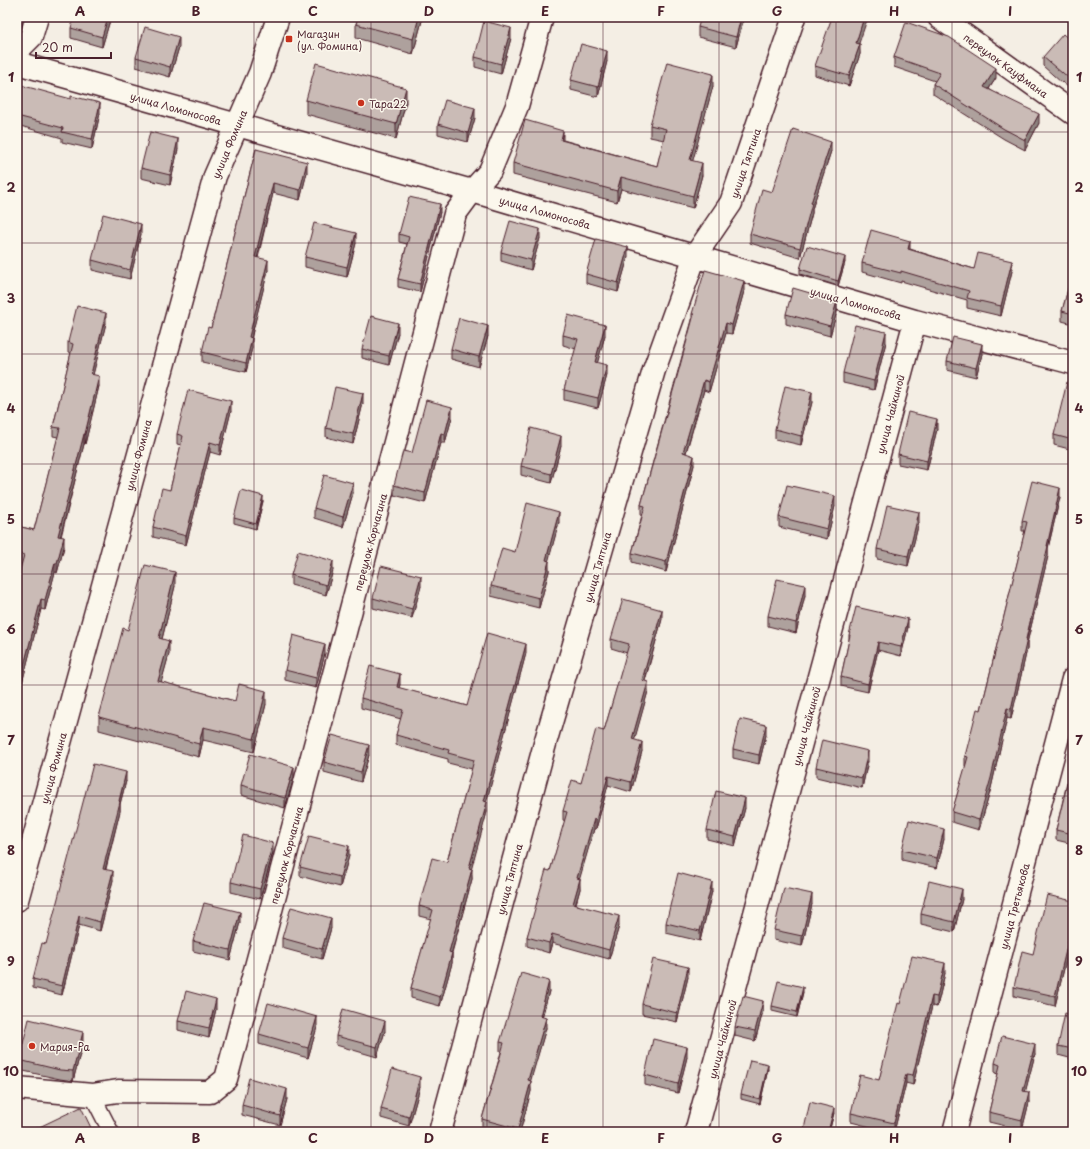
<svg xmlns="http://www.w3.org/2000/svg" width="1090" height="1149" viewBox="0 0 1090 1149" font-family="'Playpen Sans',sans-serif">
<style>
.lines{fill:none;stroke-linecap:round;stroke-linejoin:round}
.service-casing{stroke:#4a1f2b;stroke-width:18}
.minor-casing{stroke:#4a1f2b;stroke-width:25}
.tertiary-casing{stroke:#4a1f2b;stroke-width:25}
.service{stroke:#fbf7ec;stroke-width:15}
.minor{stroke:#fbf7ec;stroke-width:22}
.tertiary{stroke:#fbf7ec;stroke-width:22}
.wall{fill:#aea19d;stroke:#4a1f2b}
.shaded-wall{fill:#8d837f;stroke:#4a1f2b}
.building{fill:#cabbb6;stroke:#4a1f2b}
.grid{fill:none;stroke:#4a1f2b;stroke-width:1;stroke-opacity:0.55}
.poi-dot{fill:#c8321e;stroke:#fbf7ec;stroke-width:1.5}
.labels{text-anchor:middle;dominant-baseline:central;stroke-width:3;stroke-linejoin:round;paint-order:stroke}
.poi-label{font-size:10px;fill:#4a1f2b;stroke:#fbf7ec;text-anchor:start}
.street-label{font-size:10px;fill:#4a1f2b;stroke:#fbf7ec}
.neatline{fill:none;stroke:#4a1f2b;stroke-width:1.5}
.grid-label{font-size:13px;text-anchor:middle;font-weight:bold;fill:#4a1f2b}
</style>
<rect width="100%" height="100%" fill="#f4eee4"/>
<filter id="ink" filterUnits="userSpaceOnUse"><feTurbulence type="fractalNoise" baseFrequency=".025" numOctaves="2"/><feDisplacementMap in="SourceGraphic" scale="8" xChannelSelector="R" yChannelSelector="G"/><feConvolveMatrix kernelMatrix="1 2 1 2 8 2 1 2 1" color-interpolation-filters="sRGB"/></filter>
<g filter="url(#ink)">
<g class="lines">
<defs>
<path id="service" d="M92,1095l19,37"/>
<path id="minor" d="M939,17l134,96
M17,51l14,-14 6,-20
M17,63l455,128 443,130 158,42
M17,1088l75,7 26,-4 92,1 16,-13 117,-439 112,-426 17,-23 18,-20 27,-65 25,-89
M440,1132l106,-392 108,-370 41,-114 36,-53 63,-186
M696,1132l219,-811
M954,1132l119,-453"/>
<path id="tertiary" d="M17,900l198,-724 45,-103 18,-56"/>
</defs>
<!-- service casing -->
<use href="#service" class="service-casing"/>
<!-- minor casing -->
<use href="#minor" class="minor-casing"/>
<!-- tertiary casing -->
<use href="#tertiary" class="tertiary-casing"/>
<!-- service -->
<use href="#service" class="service"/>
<!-- minor -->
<use href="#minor" class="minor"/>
<!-- tertiary -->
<use href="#tertiary" class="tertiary"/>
</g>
<!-- wall -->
<path class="wall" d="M110,17v3l-8,27 -31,-9v-10z
M358,17h65l-10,37 -57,-16v-14z
M744,17l-8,30 -38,-10v-10z
M996,17h7l-3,3z
M511,38l-10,36 -26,-7v-10z
M1073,43v48l-11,-9v1l-19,-17v-9z
M859,44l1,10 -11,32 -34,-11v-9z
M179,47l-9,30 -34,-10v-10z
M894,57l102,21 -7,11 50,34 -14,27 -21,-11 -71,-45v-10l2,-3 -41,-14z
M607,61l-9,36 -27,-7v-10z
M17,84l83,29 -8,36 -30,-7v-4l-45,-13z
M713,86l-21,74 10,15 -9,33 -72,-19 -4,13 -104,-27v-12l50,-23 94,26 7,-26 -14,-3v-12z
M306,100l100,2 -10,37 -90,-25z
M475,118l-7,24 -30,-8v-10z
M178,149l-8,36 -29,-7v-10z
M256,149l51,23 -7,28 -27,-7 -15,65 10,12 -17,68 1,10 -6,24 -44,-10v-10l9,-24z
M831,151l-19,58v4l-12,45 -50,-15v-9l22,-42z
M440,212l-20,80 -22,-5v-8l9,-35 -8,-2v-8z
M141,234l-11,45 -38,-9v-10z
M540,238l-9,32 -30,-9v-9z
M356,243l-9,34 -42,-10v-10z
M910,249l64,20 38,2 -11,45 -34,-8v-8l-66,-19v2l-39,-11v-9z
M628,257l-10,35 -32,-9v-9z
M845,262l-7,24 -38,-12v-5z
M1073,271v53l-11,-3v-10z
M744,291l-12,43 -6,-1 -17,59 -5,-2 -18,63 8,12 -28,107 -34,-10v-9l10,-38 -1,-1v-9l51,-185v-6z
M837,311l-7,25 -44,-12v-10z
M106,323l-13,51 6,12 -14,58h-1l-23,93 3,10 -7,26 -2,-1 -10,38 -4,-1 -19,74 -5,-1v-101l5,-17 -5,-1v-37l17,4 24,-93 -5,-1v-9l18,-74 -3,-1v-10z
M398,333l-9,32 -27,-7v-9z
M563,335h42l-8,28 10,12 -9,33 -34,-8v-10l12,-41 -13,-4z
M488,336l-9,31 -28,-8v-10z
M886,342l-12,48 -31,-7v-10z
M982,354l-6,23 -29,-7v-9z
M1073,384v66l-19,-5v-10z
M812,402l-11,43 -26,-6v-10z
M363,403l-10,41 -27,-7v-9z
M231,411l-11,44 -10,-3 -24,93 -33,-8v-10l17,-37 11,-45 -4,-1v-10z
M452,417l-7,26h-4l-16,60 -31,-8v-10l18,-32z
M937,429l-10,41 -29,-6v-10z
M561,446l-10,37 -30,-8v-9z
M353,493l-10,34 -29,-9v-10z
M1060,497l-12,51v8l-21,87v6l-16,70 -4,-1 -16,70 -12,42 -27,-8v-10l14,-46h-1v-10l16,-46 44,-179h-3v-10z
M263,501l-7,28 -22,-6v-5z
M835,506l-8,33 -48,-12v-10z
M559,522l-11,39 1,10 -10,37 -48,-12v-10l24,-34z
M919,522l-11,44 -31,-7v-10z
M333,570l-7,25 -35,-10v-10z
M175,586l-13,53 7,15 -8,28 74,19 31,3 -12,48 -51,-12 -4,17 -100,-27v-13l29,-87z
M421,586l-9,32 -39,-10v-10z
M805,595l-9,38 -28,-7v-10z
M662,619l-17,62 3,10 -14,49 8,11 -11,41 -23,-7 -12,44h-2l-15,50 1,10 -4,15 43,22 -10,33 -57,-16 -3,10 -22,-7v-9l23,-66 15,-50 -2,-1v-9l18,-28 23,-52 23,-78 -16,-5v-9z
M908,627l-7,29 -23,-6 -10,42 -27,-6v-9l8,-37v-5z
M325,653l-9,35 -31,-8v-10z
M526,653l-40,149 1,10 -16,56 1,11 -20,74v10l-12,43 -29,-8v-10l20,-69 -12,-3v-10l28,-44 25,-93 -24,-6v-4l-52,-14v-10l5,-16 -40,-11v-10l39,-14 -1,4 68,18z
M766,735l-7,29 -26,-6v-9z
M1073,752v92l-17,-4v-10l13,-56v-7z
M369,755l-8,27 -37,-10v-10z
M868,761l-6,27 -46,-11v-10z
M294,777l-9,31 -44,-13v-10z
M126,781l-6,23v7l-14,58 7,11 -13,51 -21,-6 -17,70 -29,-7v-9l13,-35z
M745,808l-10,38 -28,-7v-9z
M944,839l-7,29 -35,-8v-10z
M273,852l-13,47 -29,-7v-10z
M349,856l-9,31 -40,-11v-9z
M712,891l-12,50 -34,-8v-10z
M962,899l-8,33 -33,-8v-10z
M1073,901v52l-5,-1 -13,54 -41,-10v-9l19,-33z
M812,904l-10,42 -28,-6v-10z
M240,922l-10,38 -37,-9v-10z
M331,928l-9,31 -40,-11v-10z
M945,973l-8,34 -5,-1 -19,79 -7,-2 -12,49h-3l-40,-10v-9l28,-33 21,-76z
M688,977l-11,45 -35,-8v-10z
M549,991l-7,26 4,11 -16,53 1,10 -11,41h-25l-13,-4v-9l19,-67 -1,-1v-9z
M803,992l-6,25 -25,-6v-5z
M216,1009l-7,29 -31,-8v-9z
M763,1011l-8,30 -20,-5v-9z
M1073,1015v44l-15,-4v-9z
M317,1027l-9,31 -49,-14v-10z
M385,1031l-8,26 -41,-12v-9z
M83,1042l-10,39 -13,-2 -41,-9v-10z
M1035,1054l-10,38 4,10 -7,28 -33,-8v-10l9,-38 -3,-1v-10z
M687,1057l-9,36 -33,-8v-10z
M768,1069l-8,35 -19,-5v-5z
M420,1087l-11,39 -28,-8v-9z
M287,1099l-7,26 -38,-10v-10z
M834,1113l-5,19h-25v-3z"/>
<!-- shaded-wall -->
<path class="shaded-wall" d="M108,17h2v3l-8,27v-10z
M419,17h4l-10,37v-15z
M741,17h3l-8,30v-10z
M864,17h4l-12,35v-9z
M511,28v10l-10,36v-10z
M179,37v10l-9,30v-10z
M860,44v10l-11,32v-10z
M607,51v10l-9,36v-10z
M996,68v10l-12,18v-9z
M713,74v12l-23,85v-11z
M406,88v14l-10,37v-15z
M100,103v10l-8,36v-10z
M475,108v10l-7,24v-9z
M1039,114v9l-14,27v-10z
M563,131v11l-2,-2z
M178,139v10l-8,36v-10z
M831,142v9l-19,58v4l-12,45v-10l11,-45z
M307,162v10l-7,28v-10z
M702,163v12l-9,33v-12z
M621,177v12l-4,13v-11z
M273,183v10l-18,74v-10z
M440,204v8l-20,80v-8z
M141,224v10l-11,45v-9z
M540,229v9l-9,32v-10z
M356,233v10l-9,34v-10z
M910,241v10l-2,-2z
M628,247v10l-10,35v-9z
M845,257v5l-7,24v-5z
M268,260v10l-19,77v-10z
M1012,261v10l-11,45v-10z
M744,281v10l-12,43v-9z
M837,301v10l-7,25v-10z
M106,313v10l-15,60v-9z
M398,323v10l-9,32v-9z
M726,323v10l-17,59v-10z
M605,325v10l-10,37v-10z
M488,326v10l-9,31v-10z
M886,332v10l-12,48v-9z
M252,338v10l-6,24v-9z
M982,344v10l-6,23v-9z
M607,365v10l-9,33v-10z
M99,376v10l-14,58v-10z
M704,380v10l-21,72v-10z
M812,392v10l-11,43v-9z
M363,393v10l-10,41v-10z
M231,401v10l-11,44v-10z
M452,407v10l-7,26v-9z
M937,419v10l-10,41v-9z
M441,433v10l-16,60v-10z
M84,434v10l-26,102v-10z
M561,436v10l-10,37v-9z
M210,442v10l-24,93v-9z
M694,456v9l-28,107v-10z
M353,483v10l-10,34v-10z
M1060,488v9l-12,51v8l-21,87v6l-16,70v-10l36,-163z
M263,496v5l-7,28v-5z
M835,496v10l-8,33v-10z
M559,512v10l-13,48v-10z
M919,512v10l-11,44v-10z
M64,537v10l-7,26v-10z
M333,561v9l-7,25v-10z
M549,561v10l-10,37v-10z
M55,563v9l-10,38v-10z
M175,572v14l-16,65v-13z
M421,576v10l-9,32v-9z
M805,585v10l-9,38v-10z
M41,599v10l-19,74v-10z
M662,610v9l-20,71v-10z
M908,619v8l-7,29v-9z
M169,641v13l-11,40v-13z
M878,642v8l-10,42v-8z
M325,644v9l-9,35v-10z
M526,644v9l-42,158v-10z
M400,674v10l-3,13v-10z
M648,682v9l-16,58v-10z
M266,691v13l-12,48v-13z
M1007,708v10l-16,70 -12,42v-10z
M766,725v10l-7,29v-9z
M203,727v13l-4,17v-13z
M642,742v9l-11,41v-10z
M369,745v10l-8,27v-10z
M868,751v10l-6,27v-10z
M294,767v10l-9,31v-10z
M126,772v9l-6,23v7l-17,67v-9l16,-68z
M608,776v9l-12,44v-9z
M745,798v10l-10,38v-9z
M487,802v10l-18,66v-10z
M594,819v10l-17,59v-10z
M944,829v10l-7,29v-10z
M273,843v9l-13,47v-10z
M349,846v10l-9,31v-10z
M472,869v10l-23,83v-10z
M113,871v9l-13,51v-9z
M580,879v10l-7,24v-9z
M712,882v9l-12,50v-10z
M962,889v10l-8,33v-10z
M812,894v10l-10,42v-10z
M240,912v10l-10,38v-10z
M79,916v9l-17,70v-9z
M619,916v10l-10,33v-9z
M331,918v10l-9,31v-10z
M552,934v9l-3,10v-10z
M1068,942v10l-13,54v-10z
M452,953v10l-12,43v-9z
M945,963v10l-8,34v-10z
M688,967v10l-11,45v-9z
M549,981v10l-9,35v-10z
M803,987v5l-6,25v-5z
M932,996v10l-19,79v-10z
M216,999v10l-7,29v-10z
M763,1001v10l-8,30v-10z
M317,1017v10l-9,31v-10z
M546,1018v10l-18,62v-10z
M385,1021v10l-8,26v-10z
M83,1032v10l-10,39v-10z
M1035,1044v10l-12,47v-10z
M687,1047v10l-9,36v-9z
M768,1064v5l-8,35v-5z
M906,1074v9l-12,49v-9z
M420,1077v10l-11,39v-9z
M531,1081v10l-11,41h-2v-3z
M287,1089v10l-7,26v-9z
M1029,1092v10l-7,28v-10z
M834,1108v5l-5,19h-1z"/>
<!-- building -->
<path class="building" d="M74,17h34l-6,20 -31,-9z
M358,17h61l-6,22 -57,-15z
M701,17h40l-5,20 -38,-10z
M832,17h32l-8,26 4,1 -11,32 -34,-10z
M484,21l27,7 -10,36 -26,-7z
M906,22l43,15 47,31 -12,19 55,27 -14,26 -21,-11 -71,-45 7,-11 -46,-16z
M145,27l34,10 -9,30 -34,-10z
M1063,34l10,9v39l-11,-10v1l-19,-16z
M581,44l26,7 -9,36 -27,-7z
M667,62l46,12 -23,86 12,3 -9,33 -72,-19 -4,14 -104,-28 12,-43 38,11 -2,9 96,26 9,-37 -16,-4z
M316,63l90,25 -10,36 -90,-24z
M17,84l54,15v-3l29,7 -8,36 -30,-7 1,-4 -46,-12z
M445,100l30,8 -7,25 -30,-9z
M793,129l38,13 -20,61h1l-12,45 -50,-14 12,-45 10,3z
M150,132l28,7 -8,36 -29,-7z
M256,149l51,13 -7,28 -27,-7 -18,74 13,3 -19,77 3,1 -6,25 -44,-11 6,-25 3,1z
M409,197l31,7 -20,80 -22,-5 11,-42 -10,-3z
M103,214l38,10 -11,46 -38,-10z
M510,221l30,8 -9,31 -30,-8z
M314,223l42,10 -9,34 -42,-10z
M871,230l39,11 -2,8 66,20 4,-16 34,8 -11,45 -34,-8 2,-7 -68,-20v2l-39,-10z
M596,239l32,8 -10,36 -32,-9z
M807,246l38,11 -7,24 -38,-12z
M705,270l39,11 -12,44 -6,-2 -17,59 -5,-2 -21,72 11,4 -28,106 -34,-9 13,-47 -4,-1 37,-132 16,-59h-2z
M1073,271v43l-11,-3z
M793,288l44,13 -7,25 -44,-12z
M77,306l29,7 -15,61 8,2 -14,58h-1l-26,102 6,1 -7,26h-2l-10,37 -4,-1 -19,74 -5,-1v-91l7,-26 -7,-2v-27l17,4 26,-102 -7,-1 20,-83 -5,-2z
M568,315l37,10 -10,37 12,3 -9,33 -34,-8 14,-51 -15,-4z
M371,316l27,7 -9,33 -27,-7z
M459,318l29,8 -9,31 -28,-8z
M855,325l31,7 -12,49 -31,-8z
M953,337l29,7 -6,24 -29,-7z
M1067,382l6,2v56l-19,-5z
M785,386l27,6 -11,44 -26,-7z
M335,387l28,6 -10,41 -27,-6z
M188,390l43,11 -11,44 -10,-3 -24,94 -33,-9 9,-39 8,2 13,-54 -6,-2z
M426,400l26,7 -7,27 -4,-1 -16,60 -31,-8 9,-34 9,2z
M908,412l29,7 -10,42 -29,-7z
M531,428l30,8 -10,38 -30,-8z
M324,475l29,8 -10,34 -29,-9z
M1032,481l28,7 -13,58h1l-22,93h1l-16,70 -4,-1 -16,70 -12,42 -27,-8 16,-55 -3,-1 12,-47 4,1 46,-188 -5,-1z
M787,485l48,11 -8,33 -48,-12z
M241,490l22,6 -7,28 -22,-6z
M527,503l32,9 -13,48 3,1 -10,37 -48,-12 11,-38 13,4z
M887,505l32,7 -11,44 -31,-7z
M298,551l35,10 -7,24 -35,-10z
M145,565l30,7 -16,66 10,3 -11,40 77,20 4,-17 27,7 -12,48 -51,-12 -4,17 -100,-27 24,-89 5,2z
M381,566l40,10 -9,33 -39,-11z
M777,579l28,6 -9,38 -28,-7z
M623,599l39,11 -20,70 6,2 -16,57 10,3 -11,40 -23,-6 -12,44 -2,-1 -17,59 3,1 -7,25 46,12 -10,34 -57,-16 -3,9 -22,-6 19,-67 4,1 17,-59 -4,-1 9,-31 9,3 15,-54 8,2 25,-87 -18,-5z
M856,607l52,12 -7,28 -23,-5 -10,42 -27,-7 9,-42h-1z
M487,633l39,11 -42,157 3,1 -18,66 3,1 -23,83 3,1 -12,44 -29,-9 22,-78 -14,-4 13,-48 15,4 27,-102 -26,-7 1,-3 -53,-15 7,-25 -42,-12 9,-32 30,8 -3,13 70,19z
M293,635l32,9 -9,34 -31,-8z
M740,719l26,6 -7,30 -26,-6z
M332,735l37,10 -8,27 -37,-10z
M822,740l46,11 -6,27 -46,-11z
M1073,752v82l-17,-4 15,-62 -2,-1z
M250,754l44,13 -9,31 -44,-13z
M93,764l33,8 -7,29 1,1 -17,67 10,2 -13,51 -21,-6 -17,70 -29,-7 9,-36 4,1z
M716,791l29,7 -10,39 -28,-7z
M909,820l35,9 -7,29 -35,-8z
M243,835l30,8 -13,46 -29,-7z
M309,836l40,10 -9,31 -40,-10z
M678,873l34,9 -12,49 -34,-8z
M929,881l33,8 -8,33 -33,-8z
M784,888l28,6 -10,42 -28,-6z
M1047,895l26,6v42l-5,-1 -13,54 -41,-9 8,-36 11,3z
M204,903l36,9 -10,38 -37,-9z
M291,907l40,11 -9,31 -40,-11z
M912,956l33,7 -8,34 -5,-1 -19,79 -7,-1 -12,49 -43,-10 9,-38 19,5 19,-77 2,1z
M653,959l35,8 -11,46 -35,-9z
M521,973l28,8 -9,35 6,2 -18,62 3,1 -13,48 -36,-10 22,-76 -4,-1z
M778,981l25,6 -6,25 -25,-6z
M186,991l30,8 -7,29 -31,-7z
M743,996l20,5 -8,30 -20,-4z
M268,1003l49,14 -9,31 -49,-14z
M343,1009l42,12 -8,26 -41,-11z
M1065,1013l8,2v34l-15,-3z
M29,1019l54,13 -10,39 -13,-1 -41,-10z
M1002,1036l33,8 -12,47 6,1 -7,28 -33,-8 11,-47 -5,-2z
M653,1039l34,8 -9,37 -33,-9z
M750,1060l18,4 -8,35 -19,-5z
M392,1069l28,8 -11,40 -28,-8z
M249,1078l38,11 -7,27 -38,-11z
M810,1102l24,6 -6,24h-12l-12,-3z
M81,1107l12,25h-64z"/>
</g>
<!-- grid -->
<path class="grid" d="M138,17v1115M254,17v1115M371,17v1115M487,17v1115M603,17v1115M719,17v1115M836,17v1115M952,17v1115M17,132h1056M17,243h1056M17,354h1056M17,464h1056M17,574h1056M17,685h1056M17,796h1056M17,906h1056M17,1016h1056"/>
<!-- markers -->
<g class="poi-dot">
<rect x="285" y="35" width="8" height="8" rx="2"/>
<circle cx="361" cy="103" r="4"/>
<circle cx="32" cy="1046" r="4"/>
</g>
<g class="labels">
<!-- poi labels -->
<g class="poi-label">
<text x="297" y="33">Магазин<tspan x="297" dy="12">(ул. Фомина)</tspan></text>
<text x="369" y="103">Тара22</text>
<text x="40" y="1046">Мария-Ра</text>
</g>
<!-- street labels -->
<g class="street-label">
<text transform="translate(1006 65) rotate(36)">переулок Кауфмана</text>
<text transform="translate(176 108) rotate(16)">улица Ломоносова</text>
<text transform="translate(229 144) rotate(-67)">улица Фомина</text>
<text transform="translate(745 163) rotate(-71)">улица Тяптина</text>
<text transform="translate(545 212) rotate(16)">улица Ломоносова</text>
<text transform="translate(856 303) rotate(16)">улица Ломоносова</text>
<text transform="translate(890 414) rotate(-75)">улица Чайкиной</text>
<text transform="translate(138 455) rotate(-75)">улица Фомина</text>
<text transform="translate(370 542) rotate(-75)">переулок Корчагина</text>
<text transform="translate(597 567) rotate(-74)">улица Тяптина</text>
<text transform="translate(806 726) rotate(-75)">улица Чайкиной</text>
<text transform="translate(53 768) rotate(-75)">улица Фомина</text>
<text transform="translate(286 855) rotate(-75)">переулок Корчагина</text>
<text transform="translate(509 879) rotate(-75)">улица Тяптина</text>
<text transform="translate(1014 906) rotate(-75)">улица Третьякова</text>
<text transform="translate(722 1039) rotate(-75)">улица Чайкиной</text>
</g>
</g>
<!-- margin -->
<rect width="1090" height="1149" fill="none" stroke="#fbf7ec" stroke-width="44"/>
<!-- scale -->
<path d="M36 52v6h75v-6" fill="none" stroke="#4a1f2b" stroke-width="2"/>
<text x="42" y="52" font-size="12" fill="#4a1f2b" stroke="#fbf7ec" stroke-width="3" paint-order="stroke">20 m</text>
<rect x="22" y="22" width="1046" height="1105" class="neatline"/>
<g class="grid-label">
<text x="80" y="16">A</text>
<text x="196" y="16">B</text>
<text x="313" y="16">C</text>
<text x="429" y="16">D</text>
<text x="545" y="16">E</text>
<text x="661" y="16">F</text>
<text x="777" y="16">G</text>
<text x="894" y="16">H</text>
<text x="1010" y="16">I</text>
<text x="11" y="82">1</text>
<text x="1079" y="82">1</text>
<text x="11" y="192">2</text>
<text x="1079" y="192">2</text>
<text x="11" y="303">3</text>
<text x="1079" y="303">3</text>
<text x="11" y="413">4</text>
<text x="1079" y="413">4</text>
<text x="11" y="524">5</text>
<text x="1079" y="524">5</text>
<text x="11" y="634">6</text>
<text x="1079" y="634">6</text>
<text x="11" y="745">7</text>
<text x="1079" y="745">7</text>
<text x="11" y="855">8</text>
<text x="1079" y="855">8</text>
<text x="11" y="966">9</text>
<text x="1079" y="966">9</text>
<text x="11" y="1076">10</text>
<text x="1079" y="1076">10</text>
<text x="80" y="1143">A</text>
<text x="196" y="1143">B</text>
<text x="313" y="1143">C</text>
<text x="429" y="1143">D</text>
<text x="545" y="1143">E</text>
<text x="661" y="1143">F</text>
<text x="777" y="1143">G</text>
<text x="894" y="1143">H</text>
<text x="1010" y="1143">I</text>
</g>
</svg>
